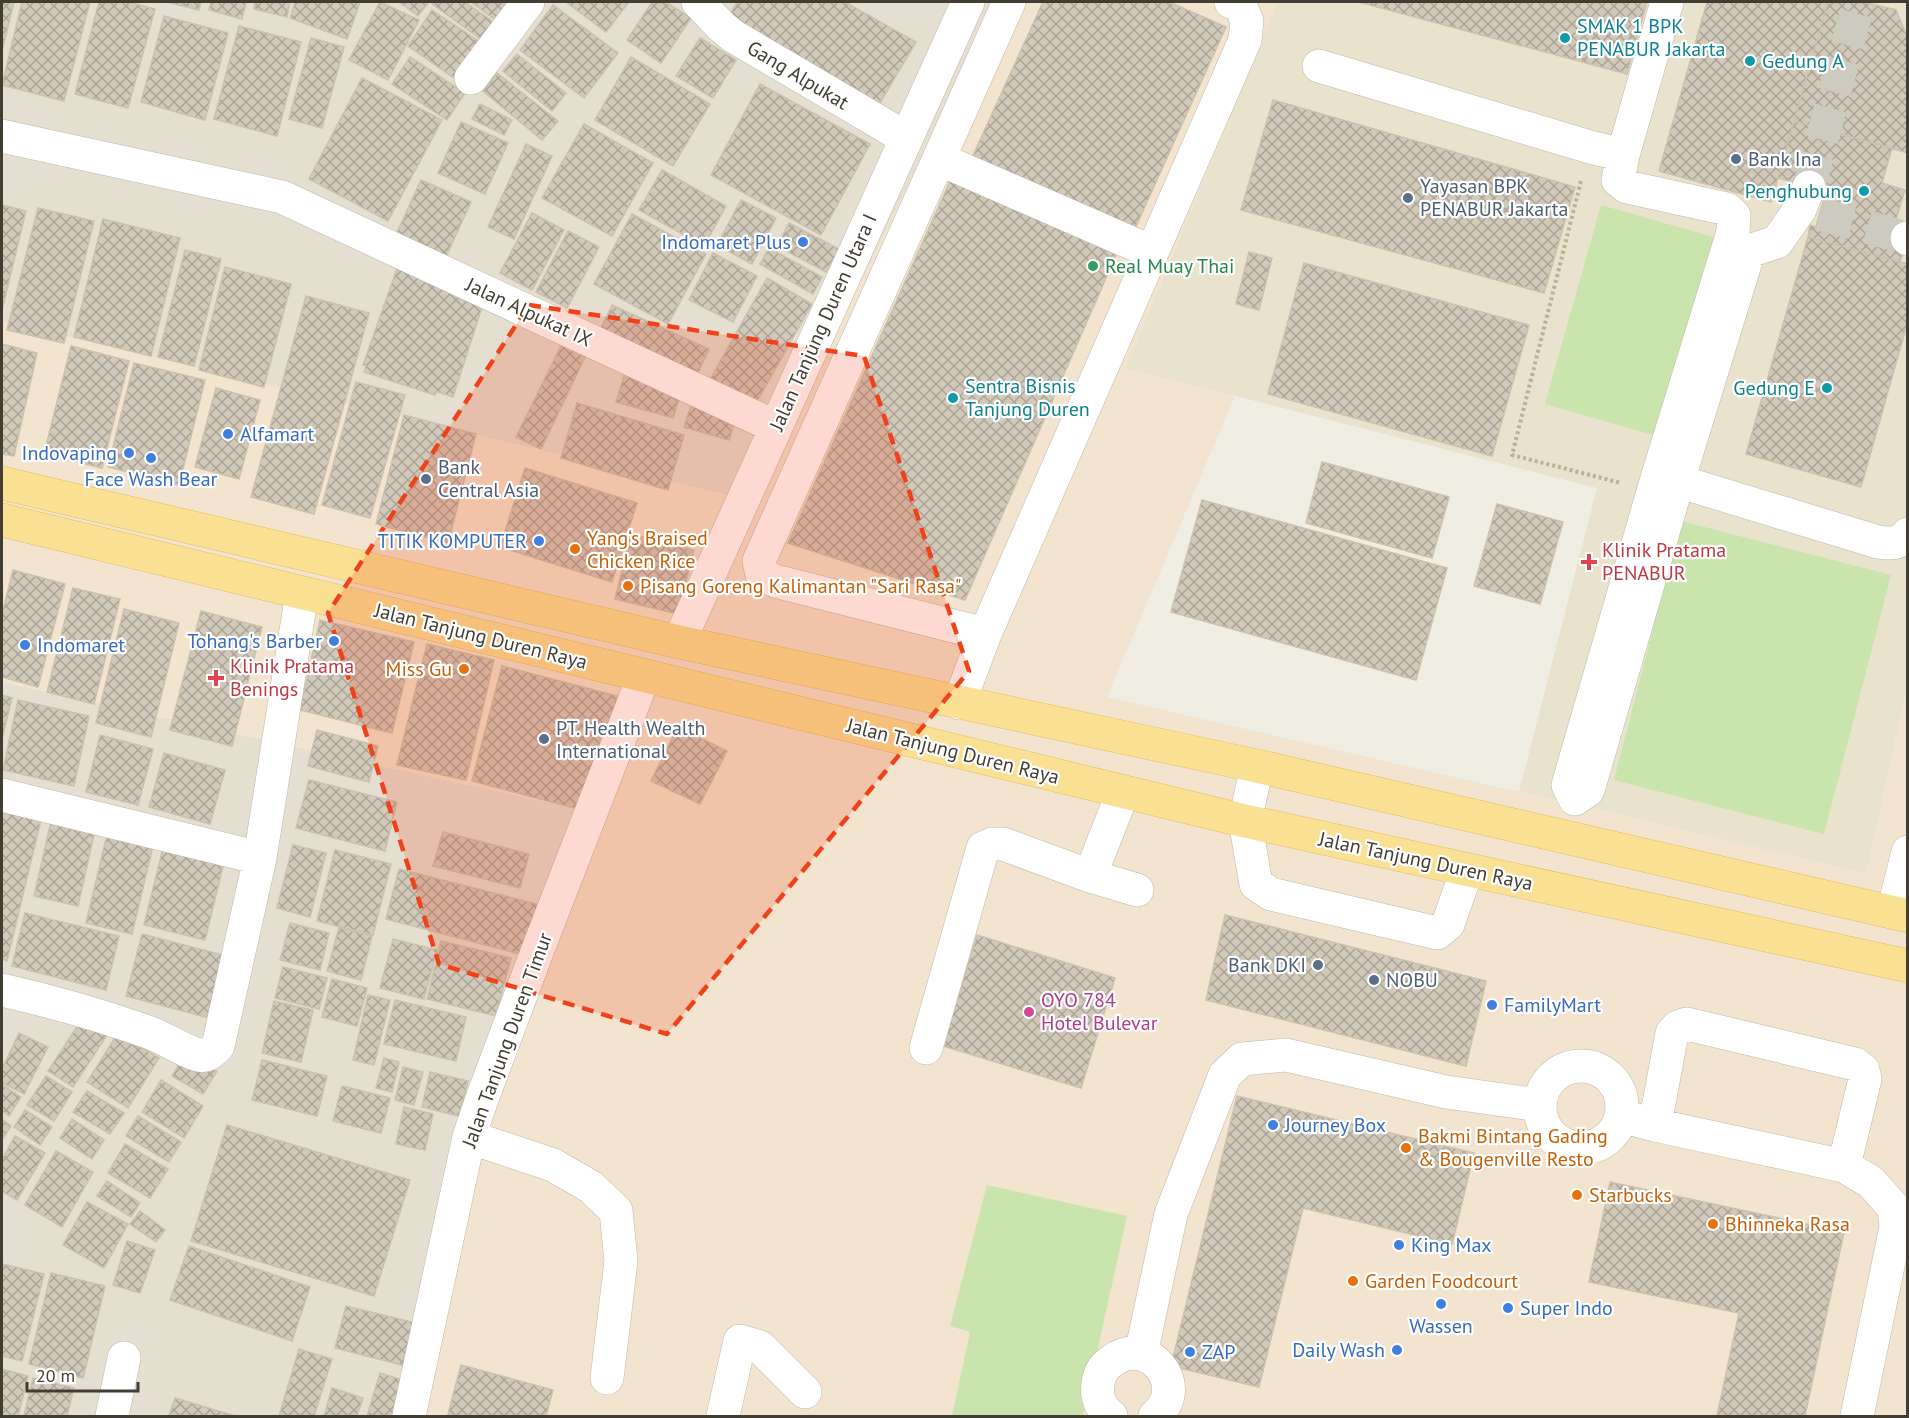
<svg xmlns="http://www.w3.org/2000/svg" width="1909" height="1418" viewBox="0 0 1909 1418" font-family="'PT Sans',sans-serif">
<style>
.residential{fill:#e4dfd1}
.commercial{fill:#f2e4ce}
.education{fill:#e9e2cd}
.pitch{fill:#c9e4ac}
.building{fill:url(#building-cross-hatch);stroke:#ccc1ac;stroke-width:1.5}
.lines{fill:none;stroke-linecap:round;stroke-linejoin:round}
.minor-tunnel{stroke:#cdcac0;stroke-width:33;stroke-dasharray:33 16;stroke-linecap:butt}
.minor-casing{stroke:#beb8a9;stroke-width:34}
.major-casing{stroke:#ddbd64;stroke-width:34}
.path{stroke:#bcb198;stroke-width:4;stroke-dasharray:3 3;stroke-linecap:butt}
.minor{stroke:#fff;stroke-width:33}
.major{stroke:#f9e093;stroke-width:33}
.marked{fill:#f0421a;fill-opacity:0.2;stroke:#f0421a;stroke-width:4.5;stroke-dasharray:12 8;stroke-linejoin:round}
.culture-dot{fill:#0f9aa8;stroke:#fff;stroke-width:2}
.service-dot{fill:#5c6f8a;stroke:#fff;stroke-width:2}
.shop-dot{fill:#3f7fe0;stroke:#fff;stroke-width:2}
.leisure-dot{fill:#2e9e5b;stroke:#fff;stroke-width:2}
.food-dot{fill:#e8710a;stroke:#fff;stroke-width:2}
.health-dot{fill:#e0444e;stroke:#fff;stroke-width:2}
.hotel-dot{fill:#d1479c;stroke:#fff;stroke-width:2}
.labels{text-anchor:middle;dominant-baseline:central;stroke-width:4.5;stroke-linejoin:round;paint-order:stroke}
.culture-label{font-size:20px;fill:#0d838f;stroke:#fff;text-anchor:start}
.street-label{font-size:20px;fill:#423d33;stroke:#fff}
.service-label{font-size:20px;fill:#4e5e75;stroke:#fff;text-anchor:start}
.shop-label{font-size:20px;fill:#366cbe;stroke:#fff;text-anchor:start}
.leisure-label{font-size:20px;fill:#27864d;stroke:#fff;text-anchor:start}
.food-label{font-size:20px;fill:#c56008;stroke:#fff;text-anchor:start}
.health-label{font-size:20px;fill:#be3a42;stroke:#fff;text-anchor:start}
.hotel-label{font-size:20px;fill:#b23c85;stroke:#fff;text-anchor:start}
</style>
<defs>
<pattern id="building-cross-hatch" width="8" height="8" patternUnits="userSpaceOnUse" patternTransform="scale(1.5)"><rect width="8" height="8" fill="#d1c9b9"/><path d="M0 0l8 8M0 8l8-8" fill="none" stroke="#aba497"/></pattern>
</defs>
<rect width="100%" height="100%" fill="#f0ede3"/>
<!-- residential -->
<path class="residential" d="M2,2h997l-247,499 -750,-180z
M2,682l579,128 -182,606h-397z"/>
<!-- commercial -->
<path class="commercial" d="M999,2h279l-152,366 109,28 -128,301 412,95 55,11 292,71 41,-194v736h-1508l182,-606 -579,-128v-361l750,180z"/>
<!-- education -->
<path class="education" d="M1278,2h629l1,678 -42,194 -292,-71 -55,-11 78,-304 -471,-120z"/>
<!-- pitch -->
<path class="pitch" d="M1601,205l119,34 -56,199 -119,-34z
M1681,521l210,54 -67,259 -210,-54z
M987,1185l140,31 -44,200h-131l18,-84 -20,-6z"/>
<!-- building -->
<path class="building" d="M2,2h12l-12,49z
M22,2h68l-26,99 -62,-16z
M99,2h29l27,7 -27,99 -53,-14z
M167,2h34l-2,8z
M211,2h35l-4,17 -33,-9z
M255,2h35l-3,15 -33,-8z
M295,2h65l-13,37 -57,-21z
M380,2l39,18 -31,60 -39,-20z
M399,2h30l-11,14z
M434,2h31l37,26 -13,17 -57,-41z
M471,2h46l-15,23z
M566,2h63l-23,30z
M652,2h14l25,16 -30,45 -34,-23z
M737,2h108l71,40 -39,66 -151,-87z
M1043,2h126l57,25 -93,206 -162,-73z
M1359,2h288l-20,72z
M1707,2h121l-57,200 -112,-31z
M1828,2h36l32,8 12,29v114l-114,-32z
M553,5l65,48 -34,45 -64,-48z
M432,10l57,38 -25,37 -56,-39z
M164,16l64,17 -23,87 -64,-18z
M239,26l62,16 -24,94 -63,-17z
M311,38l33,9 -22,81 -33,-9z
M700,38l36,22 -23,38 -37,-22z
M517,54l49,39 -14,18 -49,-40z
M410,57l55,36 -18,27 -55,-36z
M631,57l79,47 -37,62 -78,-46z
M497,73l61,48 -16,19 -59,-49z
M362,78l80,42 -54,101 -79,-42z
M760,84l110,60 -49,91 -110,-60z
M1273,100l302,87 -31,106 -303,-83z
M480,104l32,16 -8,15 -32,-16z
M1794,121l98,27 -10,35 23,7 -10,33 13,3v10l-8,26 -92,-25 2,-12 6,2 10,-35 -48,-14z
M461,122l47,21 -23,51 -47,-21z
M584,124l69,39 -41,73 -70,-38z
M526,144l26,12 -38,83 -26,-12z
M662,170l64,36 -22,40 -65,-36z
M951,179l166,74 -152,347 -177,-57z
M421,180l50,22 -27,59 -50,-22z
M741,200l35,18 -24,46 -35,-19z
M2,205l24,6 -24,99z
M38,208l56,13 -30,122 -57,-13z
M532,213l32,17 -32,60 -32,-17z
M632,214l74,40 -38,70 -74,-40z
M103,219l77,19 -29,118 -77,-19z
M789,223l50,26 -13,23 -49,-26z
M568,231l31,16 -32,61 -31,-16z
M1808,237l100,27v57l-47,166 -115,-33z
M769,248l53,29 -9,17 -53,-30z
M185,250l36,9 -27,107 -36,-9z
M1249,252l23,6 -13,52 -23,-6z
M713,253l44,23 -24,46 -44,-22z
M1304,263l225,62 -37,131 -224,-62z
M398,266l88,29 -33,102 -17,-6 -1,4 -71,-23 2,-6 -3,-1z
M225,267l66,17 -27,103 -65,-17z
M767,278l45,26 -56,99 -45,-25z
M306,296l63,17 -55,201 -63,-17z
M612,305l97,44 -12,26 -97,-45z
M563,342l24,11 -46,96 -25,-12z
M2,344l35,9 -23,103 -12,-2z
M71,346l58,15 -27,107 -58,-14z
M134,363l71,17 -26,105 -71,-18z
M625,373l57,17 -9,28 -57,-16z
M356,382l49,13 -35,123 -48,-13z
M216,388l44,12 -21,79 -44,-12z
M693,399l45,13 -9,28 -45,-13z
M577,403l107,32 -16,55 -107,-32z
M404,415l72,19 -28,109 -72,-19z
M1322,462l127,35 -17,61 -126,-35z
M525,468l112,35 -25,79 -112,-35z
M1202,500l245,68 -31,112 -245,-68z
M1497,504l66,18 -23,82 -66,-18z
M631,534l63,16 -16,64 -63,-15z
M13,570l52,14 -27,103 -36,-10v-63z
M73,588l47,11 -26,105 -47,-12z
M124,609l55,14 -28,114 -55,-14z
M201,611l61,16 -30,119 -62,-16z
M320,620l94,22 -22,91 -92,-23z
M427,644l67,16 -28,120 -69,-15z
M502,666l115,30 -31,115 -114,-30z
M2,695l10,3 -10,41z
M18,700l71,16 -15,70 -71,-16z
M678,727l49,24 -27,53 -49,-23z
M317,730l61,16 -9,36 -61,-16z
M100,735l53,14 -15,56 -52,-13z
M164,753l61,17 -15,54 -61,-17z
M309,780l88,22 -12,49 -89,-23z
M2,811l39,9 -34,141 -5,-2z
M52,817l44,9 -18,80 -44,-10z
M443,832l86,22 -9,34 -87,-22z
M107,835l46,11 -21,88 -46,-11z
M165,840l61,14 -21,86 -61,-15z
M293,845l33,8 -16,64 -33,-9z
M335,850l56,14 -18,71 -56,-14z
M399,869l141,36 -13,51 -141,-37z
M25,913l94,23 -13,54 -94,-24z
M1225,915l261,66 -20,85 -260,-66z
M290,923l39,10 -9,37 -40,-10z
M339,928l33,8 -11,44 -34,-9z
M142,934l92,24 -17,62 -91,-24z
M977,935l138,43 -34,110 -138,-42z
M393,939l44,11 -13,49 -44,-11z
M441,941l70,17 -15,58 -69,-17z
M283,967l44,11 -8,31 -44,-11z
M332,979l35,9 -10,38 -35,-9z
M368,995l22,5 -16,65 -21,-5z
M395,1000l71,17 -10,44 -72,-17z
M274,1001l39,9 -12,52 -39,-9z
M86,1013l25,16 -38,58 -25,-16z
M19,1033l29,14 -24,47 -22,-11v-14z
M118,1033l41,25 -31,50 -41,-26z
M186,1052l31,19 -14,23 -31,-18z
M384,1058l15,4 -7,30 -16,-4z
M262,1060l65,16 -10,40 -65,-16z
M403,1067l20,5 -9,33 -19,-5z
M430,1072l38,9 -9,35 -37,-9z
M46,1076l26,16 -18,29 -27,-16z
M161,1080l42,26 -19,32 -42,-26z
M2,1085l19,12 -12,19 -7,-5z
M342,1086l48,12 -9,35 -48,-12z
M87,1091l37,22 -14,21 -37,-22z
M1237,1096l237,57 -22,91 -149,-36 -44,179 -88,-21z
M404,1107l29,7 -8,36 -29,-6z
M25,1110l27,17 -12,18 -26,-18z
M138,1116l43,26 -12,20 -43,-26z
M2,1119l9,7 -9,14z
M72,1119l32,21 -12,19 -32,-21z
M227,1125l183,55 -36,116 -183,-55z
M15,1136l30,17 -28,47 -15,-9v-32z
M125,1144l43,25 -18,29 -42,-25z
M56,1151l37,21 -31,55 -37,-22z
M107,1181l33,22 -9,14 -34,-21z
M1610,1182l234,50 -39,184h-88l22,-103 -150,-31z
M87,1202l41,22 -24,44 -41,-23z
M140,1211l25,19 -9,12 -26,-18z
M127,1241l28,9 -15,43 -27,-8z
M189,1246l121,41 -18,54 -122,-41z
M2,1264l42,10 -22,87 -20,-5z
M51,1273l54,13 -22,92 -54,-14z
M346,1306l78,19 -10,43 -79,-20z
M299,1349l33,10 -18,57h-35z
M461,1365l92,25 -7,26h-90l-8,-2z
M2,1369l26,7 -10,40h-16z
M380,1373l32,10 -11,33h-34z
M33,1378l41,10 -7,28h-43z
M332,1388l31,10 -6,18h-33z
M175,1398l60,18h-66z"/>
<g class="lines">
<!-- minor-tunnel -->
<path class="minor-tunnel" d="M1809,187l50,-185
M1820,214l87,24"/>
<defs>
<path id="minor" d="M698,2l24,25 11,9 173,102
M1667,2l-44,153 -5,25 9,7 100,22 7,7 -1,16 -75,243 -90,310 7,14 13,-9 90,-309 71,-230 28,-9 23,-33 9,-22
M1319,66l271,81 33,8
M471,78l57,-76
M2,136l280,61 494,230
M939,159l213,93
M1907,238l1,1
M1658,475l220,67c12,2 22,2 30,-8
M985,634l-210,-53 -13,-6 -3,-14 250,-559
M679,642l289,-640
M959,703l26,-69 260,-594 2,-19 -7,-16 -9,-3
M1257,766l-12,55 11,63 15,10 166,39 11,-9 19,-54
M2,795l258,63
M1090,876l47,14
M1893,912l15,-60
M2,990c49,11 98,25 146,42 17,6 33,18 50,23 9,2 14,-3 20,-9l42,-188 42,-265
M926,1048l57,-200 9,-4h11l87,32 33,-84
M1540 1107a41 41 0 1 1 82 0a41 41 0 1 1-82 0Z
M1621,1116l34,9 189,41 27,16 23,26 2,19 -39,189
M1655,1125l17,-92 6,-6 9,-3 168,40 8,6 2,9 -21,87
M469,1137l84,28 38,22 25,24 5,50 -14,117
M1141,1354l30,-140 54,-139 17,-16 44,-4 160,37 94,13
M112,1416l12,-58
M409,1416l60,-279 14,-41 57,-152 104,-268
M723,1416l17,-75 20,6 45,45
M1111,1416c-10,-7 -15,-19 -13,-32 1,-10 6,-18 14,-23 36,-28 79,26 43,55"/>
<path id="major" d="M2,483l677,159 578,124 651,150
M2,520l1243,301 663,145"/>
</defs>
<!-- minor casing -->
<use href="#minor" class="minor-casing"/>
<!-- major casing -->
<use href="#major" class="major-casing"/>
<!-- path -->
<path class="path" d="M1581,181l-69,274 109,28"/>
<!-- minor -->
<use href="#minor" class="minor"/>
<!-- major -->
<use href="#major" class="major"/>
</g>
<!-- marked area -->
<path class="marked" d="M529,305l335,51 105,315 -302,363 -228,-70 -111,-351z"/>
<!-- markers -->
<g class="culture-dot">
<circle cx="1565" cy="38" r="6"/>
<circle cx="1750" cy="61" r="6"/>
<circle cx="1864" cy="191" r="6"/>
<circle cx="1827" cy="388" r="6"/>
<circle cx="953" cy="398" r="6"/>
</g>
<g class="service-dot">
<circle cx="1736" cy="159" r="6"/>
<circle cx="1408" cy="198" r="6"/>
<circle cx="426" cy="479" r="6"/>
<circle cx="544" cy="739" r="6"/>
<circle cx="1318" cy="965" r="6"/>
<circle cx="1374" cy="980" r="6"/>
</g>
<g class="shop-dot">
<circle cx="803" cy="242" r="6"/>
<circle cx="228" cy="434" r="6"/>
<circle cx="129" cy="453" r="6"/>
<circle cx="151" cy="458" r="6"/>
<circle cx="539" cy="541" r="6"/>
<circle cx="334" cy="641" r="6"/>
<circle cx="25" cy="645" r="6"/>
<circle cx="1492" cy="1005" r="6"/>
<circle cx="1273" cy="1125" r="6"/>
<circle cx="1399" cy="1245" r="6"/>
<circle cx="1441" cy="1304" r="6"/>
<circle cx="1508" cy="1308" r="6"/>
<circle cx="1397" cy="1350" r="6"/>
<circle cx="1190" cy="1352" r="6"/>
</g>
<circle class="leisure-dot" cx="1093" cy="266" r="6"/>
<g class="food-dot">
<circle cx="575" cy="549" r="6"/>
<circle cx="628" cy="586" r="6"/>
<circle cx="464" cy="669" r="6"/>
<circle cx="1406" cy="1148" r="6"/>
<circle cx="1577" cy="1195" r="6"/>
<circle cx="1713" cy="1224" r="6"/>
<circle cx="1353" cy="1281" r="6"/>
</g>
<g class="health-dot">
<path d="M1586 553h6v6h6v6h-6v6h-6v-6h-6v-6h6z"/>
<path d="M213 669h6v6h6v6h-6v6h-6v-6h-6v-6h6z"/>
</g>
<circle class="hotel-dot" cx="1029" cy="1012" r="6"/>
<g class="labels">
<!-- culture labels -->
<g class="culture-label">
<text x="1577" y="26">SMAK 1 BPK<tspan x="1577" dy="23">PENABUR Jakarta</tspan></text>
<text x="1762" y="61">Gedung A</text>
<text x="1852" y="191" text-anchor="end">Penghubung</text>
<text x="965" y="386">Sentra Bisnis<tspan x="965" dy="23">Tanjung Duren</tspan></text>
<text x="1815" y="388" text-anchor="end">Gedung E</text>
</g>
<!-- street labels -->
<g class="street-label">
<text transform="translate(798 75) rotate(31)">Gang Alpukat</text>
<text transform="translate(529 312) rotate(25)">Jalan Alpukat IX</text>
<text transform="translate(823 322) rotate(-66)">Jalan Tanjung Duren Utara I</text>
<text transform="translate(481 636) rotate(14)">Jalan Tanjung Duren Raya</text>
<text transform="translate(953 751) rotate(14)">Jalan Tanjung Duren Raya</text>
<text transform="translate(1426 861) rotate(12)">Jalan Tanjung Duren Raya</text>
<text transform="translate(507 1040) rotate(-70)">Jalan Tanjung Duren Timur</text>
</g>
<!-- service labels -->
<g class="service-label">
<text x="1748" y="159">Bank Ina</text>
<text x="1420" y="186">Yayasan BPK<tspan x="1420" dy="23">PENABUR Jakarta</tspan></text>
<text x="438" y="467">Bank<tspan x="438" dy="23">Central Asia</tspan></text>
<text x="556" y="728">PT. Health Wealth<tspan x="556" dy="23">International</tspan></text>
<text x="1306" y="965" text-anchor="end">Bank DKI</text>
<text x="1386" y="980">NOBU</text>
</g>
<!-- shop labels -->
<g class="shop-label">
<text x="791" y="242" text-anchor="end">Indomaret Plus</text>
<text x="240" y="434">Alfamart</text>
<text x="117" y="453" text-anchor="end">Indovaping</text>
<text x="151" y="479" text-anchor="middle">Face Wash Bear</text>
<text x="527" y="541" text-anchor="end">TITIK KOMPUTER</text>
<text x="322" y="641" text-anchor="end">Tohang's Barber</text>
<text x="37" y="645">Indomaret</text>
<text x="1504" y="1005">FamilyMart</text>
<text x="1285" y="1125">Journey Box</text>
<text x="1411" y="1245">King Max</text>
<text x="1520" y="1308">Super Indo</text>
<text x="1441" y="1326" text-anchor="middle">Wassen</text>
<text x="1385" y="1350" text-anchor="end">Daily Wash</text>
<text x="1202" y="1352">ZAP</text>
</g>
<!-- leisure labels -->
<g class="leisure-label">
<text x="1105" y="266">Real Muay Thai</text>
</g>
<!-- food labels -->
<g class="food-label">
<text x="587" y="538">Yang‘s Braised<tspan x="587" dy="23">Chicken Rice</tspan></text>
<text x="640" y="586">Pisang Goreng Kalimantan "Sari Rasa"</text>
<text x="452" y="669" text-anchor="end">Miss Gu</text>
<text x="1418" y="1136">Bakmi Bintang Gading<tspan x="1418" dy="23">&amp; Bougenville Resto</tspan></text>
<text x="1589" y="1195">Starbucks</text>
<text x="1725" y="1224">Bhinneka Rasa</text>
<text x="1365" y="1281">Garden Foodcourt</text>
</g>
<!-- health labels -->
<g class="health-label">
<text x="1602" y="550">Klinik Pratama<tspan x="1602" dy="23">PENABUR</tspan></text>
<text x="230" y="666">Klinik Pratama<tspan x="230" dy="23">Benings</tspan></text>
</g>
<!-- hotel labels -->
<g class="hotel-label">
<text x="1041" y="1000">OYO 784<tspan x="1041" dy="23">Hotel Bulevar</tspan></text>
</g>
</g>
<!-- border -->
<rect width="1909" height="1418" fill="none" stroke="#423d33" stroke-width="6"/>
<!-- scale -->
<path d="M27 1382v9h111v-9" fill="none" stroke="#423d33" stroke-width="3"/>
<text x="36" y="1382" font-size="18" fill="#423d33" stroke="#ffffff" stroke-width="4.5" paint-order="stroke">20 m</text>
</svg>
